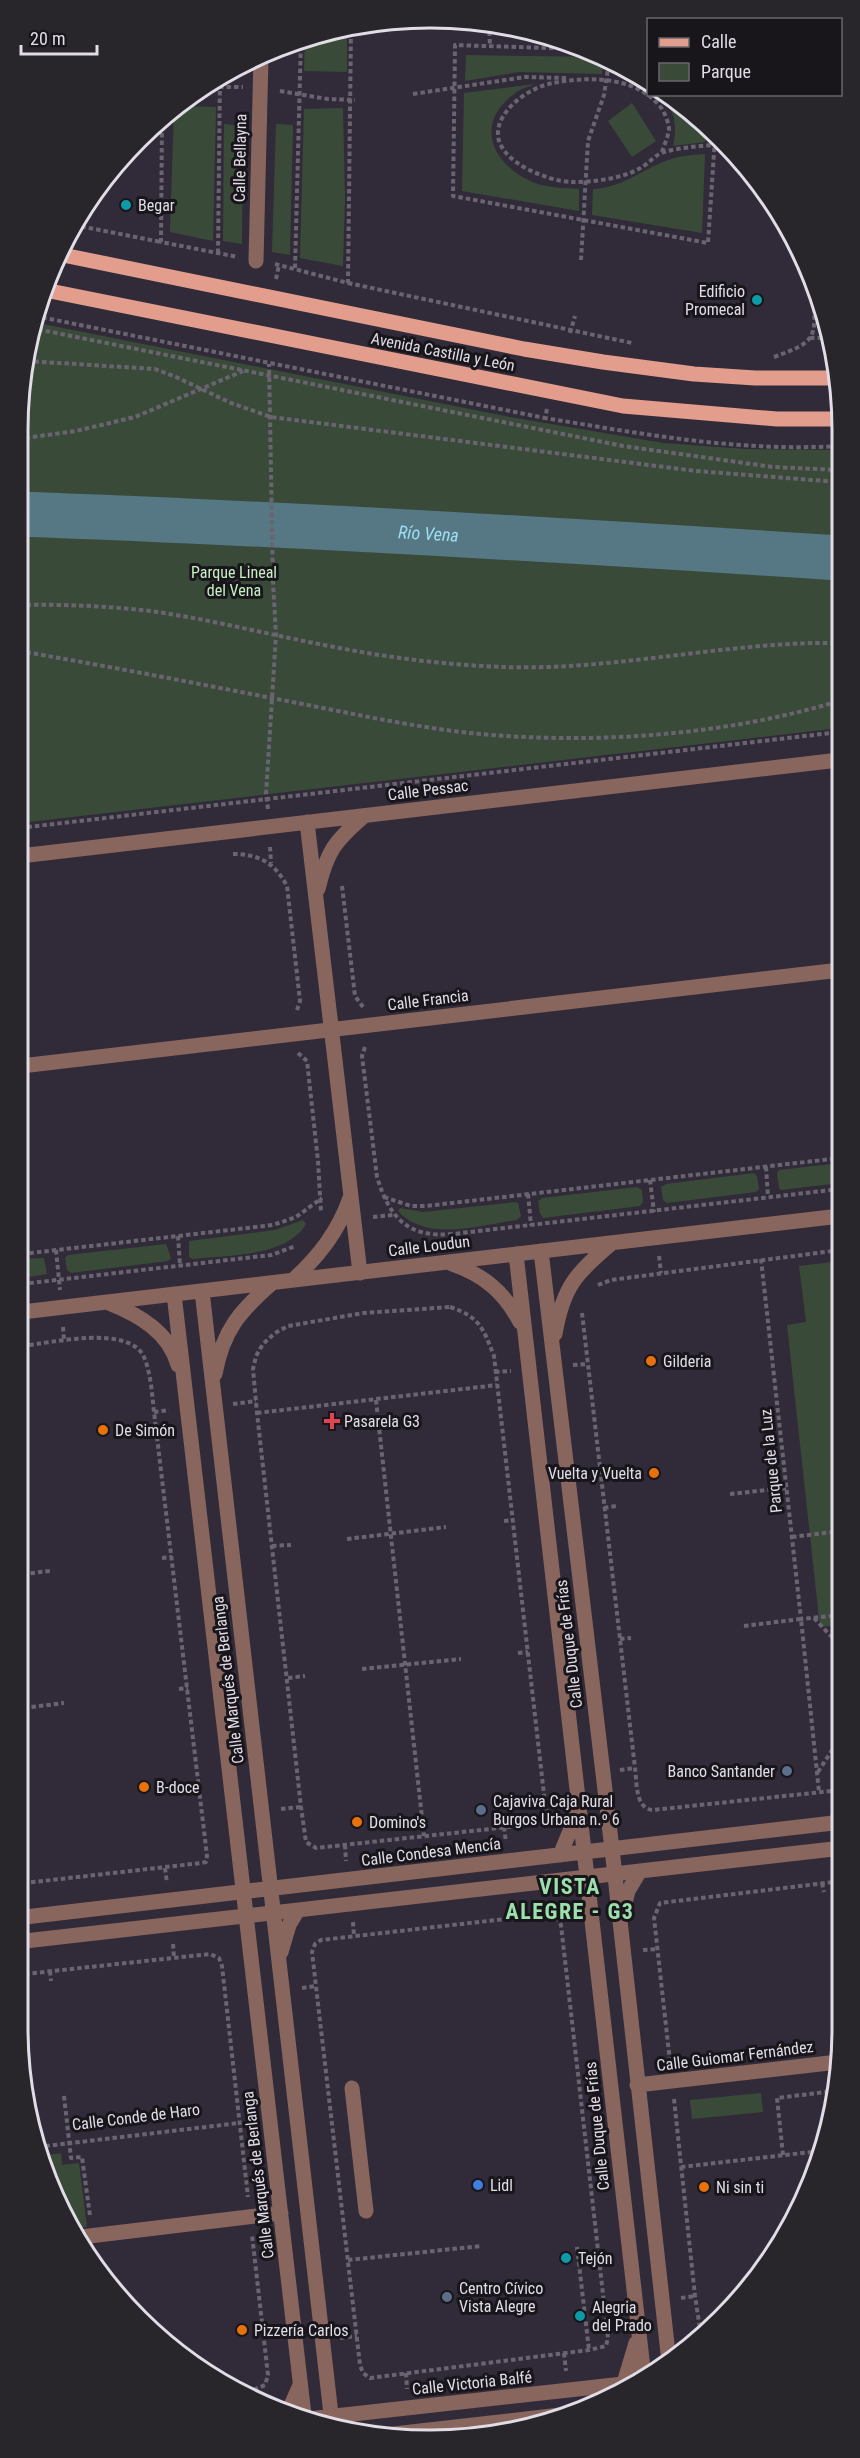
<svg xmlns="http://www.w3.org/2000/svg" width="860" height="2458" viewBox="0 0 860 2458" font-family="'Roboto Condensed',sans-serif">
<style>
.green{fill:#394b38}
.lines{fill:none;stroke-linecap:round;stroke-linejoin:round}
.river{stroke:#567784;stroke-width:45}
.path{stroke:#696470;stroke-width:4;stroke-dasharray:4.5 3;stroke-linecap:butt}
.minor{stroke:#88665e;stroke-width:15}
.major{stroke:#e29d8c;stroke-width:15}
.culture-dot{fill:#0f9aa8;stroke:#18151b;stroke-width:2}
.food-dot{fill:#e8710a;stroke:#18151b;stroke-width:2}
.health-dot{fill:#e0444e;stroke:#18151b;stroke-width:2}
.service-dot{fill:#5c6f8a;stroke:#18151b;stroke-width:2}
.shop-dot{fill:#3f7fe0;stroke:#18151b;stroke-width:2}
.labels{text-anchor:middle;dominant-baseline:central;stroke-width:6;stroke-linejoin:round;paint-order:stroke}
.street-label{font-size:16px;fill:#e1dce6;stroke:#18151b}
.poi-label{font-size:16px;fill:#e1dce6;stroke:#18151b;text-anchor:start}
.park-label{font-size:16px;fill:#c7f0c4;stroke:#18151b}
.water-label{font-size:18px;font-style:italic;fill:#9dddf5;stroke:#18151b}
.district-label{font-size:22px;font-weight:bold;letter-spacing:1.5px;fill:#9ce0ac;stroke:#18151b}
.rim{fill:none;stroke:#e1dce6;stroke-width:3}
</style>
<rect width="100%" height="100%" fill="#312b39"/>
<!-- green -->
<path class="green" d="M347,28v44l-43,-1 1,-33z
M466,55l131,2 6,3 -1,14 -83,-2 -54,9z
M535,84c-7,3 -16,5 -21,10 -43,32 -19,75 24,90 12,4 28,4 41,5v22l-117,-20 2,-98z
M658,95h4l44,35 -1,12 -32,4c4,-21 3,-37 -15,-51z
M632,103l24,38 -24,16 -24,-36z
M178,106l38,1 -3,134 -43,-9 4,-123z
M343,108l2,90 -2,68 -43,-8 4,-149z
M224,124l19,2 -1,118 -19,-3z
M276,124l17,1 -3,130 -18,-3z
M705,154l-3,79 -110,-18 1,-26c27,-1 46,-17 70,-27 14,-6 27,-7 42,-8z
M33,322l477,95 153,26 83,6 93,1v278l-819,95 -2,-393z
M840,1163v20l-59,7 -2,-2 -2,-15 2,-3z
M754,1173l3,3 2,13 -3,3 -89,11 -4,-3 -2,-13 5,-3z
M637,1187l5,3 1,12 -3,4 -97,12 -3,-5 -2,-12 4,-3z
M516,1202l2,1 3,13 -4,4c-37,5 -90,23 -119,-9l2,-3 23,4z
M303,1220l3,4c-19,33 -78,31 -113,35l-4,-2v-16l86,-11z
M166,1244l5,14 -3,3 -97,12 -4,-3 -2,-12 3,-3z
M44,1258l3,16 -25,4v-19z
M840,1261l1,364 -21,2 -33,-302 19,-3 -7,-56z
M761,2093l2,19 -71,7 -2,-19z
M61,2153l1,12 17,-2 8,64 -11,1 -27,-43 -9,-29z"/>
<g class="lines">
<!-- river -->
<path class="river" id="s1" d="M18,514c274,10 547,26 821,44"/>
<!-- path -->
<path class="path" d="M489,24l1,22
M576,49l-121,-4 -2,151 255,47 7,-105
M204,87h39
M280,91l48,8 27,1
M413,94l112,-17 41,1
M162,118l-1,124 77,15
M662,152c2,-7 6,-15 7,-22 0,-7 -4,-16 -7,-21 -24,-33 -73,-33 -109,-26 -23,4 -57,27 -55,53 3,27 50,45 73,46 22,0 52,-3 71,-15 7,-4 14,-13 22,-15 18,-5 40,-6 59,-8
M74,225l87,17
M218,253l2,-177
M581,260l7,-119 16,-46 5,-33
M275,264l73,19 3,-256
M295,268l6,-229
M276,279l3,-14
M348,283l284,60
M35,316l510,102
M31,328l592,118 150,21 66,3
M570,333l5,-17
M810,338h17
M774,357c44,-16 41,-18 40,-63
M27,361l128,8 21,8 55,26 40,14 425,54 143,11
M547,409l-2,9c97,16 195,34 294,28
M18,439l58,-8 59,-14 108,-46
M19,605c44,-1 87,1 131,6 59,8 116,23 174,34 59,12 120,20 180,22 113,4 223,-26 335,-24
M19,651c88,15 176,32 263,49 63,12 125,26 188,33 121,12 253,3 369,-32
M268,809l-2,-15 10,-159 -3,-53 -4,-218
M20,828l819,-96
M270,847l1,16
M233,854c26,0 42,9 54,32l13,115 -4,12
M342,886l13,110 8,11
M365,1047l-3,9 15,121c13,42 31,61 76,57l387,-45
M298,1053l9,8 11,100 3,51
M766,1167l2,30
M650,1180l4,32
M528,1194l3,31
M384,1197l27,9h15l414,-48
M373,1217l20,-2
M178,1236l2,29
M56,1250l4,40
M22,1254l251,-29 23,-8 26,-19
M659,1256l2,17
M761,1259l40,360 40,-4
M22,1284l249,-29 25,-9
M598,1285l13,-5 229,-30
M450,1307c30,10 33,21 44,49l52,456 -3,8 -7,4 -220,24 -10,-6 -5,-35 -44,-394 -4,-44 3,-13 7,-12 12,-11 13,-7 76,-13z
M582,1313l53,455c2,14 0,41 18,42l188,-20
M63,1327l1,14
M22,1346c29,-3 107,-22 122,11 7,17 8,37 10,55l53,444 -1,6 -5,1 -176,20
M573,1365l14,-1
M495,1372l16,-1
M376,1400l48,436
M233,1404l23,-3
M154,1412l15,-2
M257,1413l240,-28
M730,1494l56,-6
M604,1508l12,-2
M504,1521l10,-1
M792,1537l49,-6
M347,1539l99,-12
M272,1546l19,-1
M162,1558l10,-1
M23,1574l27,-3
M814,1618l27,29
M744,1626l57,-7 18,173
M620,1639l11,-1
M518,1653l10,-1
M362,1669l99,-10
M288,1678l17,-2
M179,1689l9,-1
M24,1708l40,-5
M620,1770l15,-2
M818,1772l23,-36
M281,1809l20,-2
M504,1827l2,15
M345,1845l1,16
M25,1866l2,17
M165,1868l2,15
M822,1883l2,9
M513,1903l2,14
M549,1914l8,4 4,7 47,413 -2,8 -17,4 -219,28 -7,-5 -3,-8 -48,-413 3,-8 6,-4z
M353,1922l1,14
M173,1944l1,14
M643,1950l14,-1
M50,1971l1,10
M25,1974l185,-20 9,4 3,8 26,231
M302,1988l14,-2
M837,2010l3,32
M670,2062l-16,-144 6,-15 182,-22
M64,2096l7,62 11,-1 8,59
M674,2099l21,197 5,33 3,5
M38,2147l201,-24
M783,2155l-6,-57 49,-6 4,-4 -1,-6
M681,2167l139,-16
M577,2247l12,103
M348,2260l133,-14
M681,2298l14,-2
M340,2338l17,-2
M564,2353l2,18
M406,2373l1,16
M239,2392l14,-2 12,-5 3,-10 -16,-140"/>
<!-- minor -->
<path class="minor" d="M256,261l5,-204
M307,822l53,451
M20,856l819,-96
M318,889c9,-38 17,-48 46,-73
M21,1066l819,-96
M541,1251l71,598 57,513
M516,1254l128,1123
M452,1264c32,11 52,28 68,58
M293,1280c26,-24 45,-48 57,-82
M202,1291l130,1132
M174,1294l130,1121
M109,1303c30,12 60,29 69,62
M22,1312l818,-96
M555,1334c8,-47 21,-61 57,-91
M215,1374c8,-44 25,-63 57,-91
M560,1855l17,-41
M622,1914l6,-23 12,-20
M25,1917l817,-95
M25,1941l817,-93
M281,1952l8,-27 9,-15
M637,2085l201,-23
M352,2088l14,123
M81,2237l200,-24
M624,2383l12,-40
M289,2410l11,-25
M317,2418l315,-35
M376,2436l184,-21"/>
<!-- major -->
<path class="major" d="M58,254l466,95 79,13 91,12 61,4h83
M45,290l578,116 154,13h62"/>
</g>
<!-- markers -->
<g class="culture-dot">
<circle cx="126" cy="205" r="6"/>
<circle cx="757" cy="300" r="6"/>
<circle cx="566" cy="2258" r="6"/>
<circle cx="580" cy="2316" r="6"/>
</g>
<g class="food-dot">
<circle cx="651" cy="1361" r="6"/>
<circle cx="103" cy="1430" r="6"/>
<circle cx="654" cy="1473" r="6"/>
<circle cx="144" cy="1787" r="6"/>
<circle cx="357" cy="1822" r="6"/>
<circle cx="704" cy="2187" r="6"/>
<circle cx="242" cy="2330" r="6"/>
</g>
<path class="health-dot" d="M329 1412h6v6h6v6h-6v6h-6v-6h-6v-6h6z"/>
<g class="service-dot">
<circle cx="787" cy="1771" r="6"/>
<circle cx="481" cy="1810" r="6"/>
<circle cx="447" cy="2297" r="6"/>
</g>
<circle class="shop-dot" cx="478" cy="2185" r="6"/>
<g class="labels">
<!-- street labels -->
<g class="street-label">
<text transform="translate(240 158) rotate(-89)">Calle Bellayna</text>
<text transform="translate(443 352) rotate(11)">Avenida Castilla y León</text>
<text transform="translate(428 790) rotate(-7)">Calle Pessac</text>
<text transform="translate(428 1000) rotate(-7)">Calle Francia</text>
<text transform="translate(429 1246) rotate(-7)">Calle Loudun</text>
<text transform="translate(771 1461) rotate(-96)">Parque de la Luz</text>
<text transform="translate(569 1644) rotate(-97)">Calle Duque de Frías</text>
<text transform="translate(228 1680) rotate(-97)">Calle Marqués de Berlanga</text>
<text transform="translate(431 1852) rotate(-7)">Calle Condesa Mencía</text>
<text transform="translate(735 2056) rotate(-7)">Calle Guiomar Fernández</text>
<text transform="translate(136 2117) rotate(-7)">Calle Conde de Haro</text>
<text transform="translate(597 2126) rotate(-96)">Calle Duque de Frías</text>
<text transform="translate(258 2175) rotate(-97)">Calle Marqués de Berlanga</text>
<text transform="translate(472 2383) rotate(-6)">Calle Victoria Balfé</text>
</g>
<!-- poi labels -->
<g class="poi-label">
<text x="138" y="205">Begar</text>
<text x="745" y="291" text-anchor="end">Edificio<tspan x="745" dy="18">Promecal</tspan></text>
<text x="663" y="1361">Gilderia</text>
<text x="344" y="1421">Pasarela G3</text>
<text x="115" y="1430">De Simón</text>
<text x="642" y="1473" text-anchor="end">Vuelta y Vuelta</text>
<text x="775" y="1771" text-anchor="end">Banco Santander</text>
<text x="156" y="1787">B-doce</text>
<text x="493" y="1801">Cajaviva Caja Rural<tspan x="493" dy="18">Burgos Urbana n.º 6</tspan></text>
<text x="369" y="1822">Domino's</text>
<text x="490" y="2185">Lidl</text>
<text x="716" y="2187">Ni sin ti</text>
<text x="578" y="2258">Tejón</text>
<text x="459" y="2288">Centro Cívico<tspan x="459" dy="18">Vista Alegre</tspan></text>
<text x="592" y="2307">Alegria<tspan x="592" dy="18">del Prado</tspan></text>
<text x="254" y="2330">Pizzería Carlos</text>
</g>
<!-- park labels -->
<g class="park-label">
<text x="234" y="572">Parque Lineal<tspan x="234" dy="18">del Vena</tspan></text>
</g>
<!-- water labels -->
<g class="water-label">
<text stroke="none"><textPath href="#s1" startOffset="411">Río Vena</textPath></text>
</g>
<!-- district labels -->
<g class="district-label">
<text x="570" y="1886">VISTA<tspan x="570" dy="25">ALEGRE - G3</tspan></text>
</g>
</g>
<!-- crop -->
<path d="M0 0H860V2458H0ZM430 28H430A402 402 0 0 1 832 430V2028A402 402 0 0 1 430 2430H430A402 402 0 0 1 28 2028V430A402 402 0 0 1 430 28Z" fill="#28252b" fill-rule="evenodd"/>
<path class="rim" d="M430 28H430A402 402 0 0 1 832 430V2028A402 402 0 0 1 430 2430H430A402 402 0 0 1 28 2028V430A402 402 0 0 1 430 28Z"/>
<!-- legend -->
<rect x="647" y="18" width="195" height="78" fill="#18151b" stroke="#68656c" stroke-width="1.5"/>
<rect x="659" y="38" width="30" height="9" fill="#e29d8c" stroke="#68656c" stroke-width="1.5"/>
<text x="701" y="48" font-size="18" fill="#e1dce6">Calle</text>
<rect x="659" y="63" width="30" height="18" fill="#394b38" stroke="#68656c" stroke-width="1.5"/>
<text x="701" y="78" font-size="18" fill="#e1dce6">Parque</text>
<!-- scale -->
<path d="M21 45v9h76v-9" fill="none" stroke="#e1dce6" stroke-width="3"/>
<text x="30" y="45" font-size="18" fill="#e1dce6" stroke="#18151b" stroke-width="4.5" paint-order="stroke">20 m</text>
</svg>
